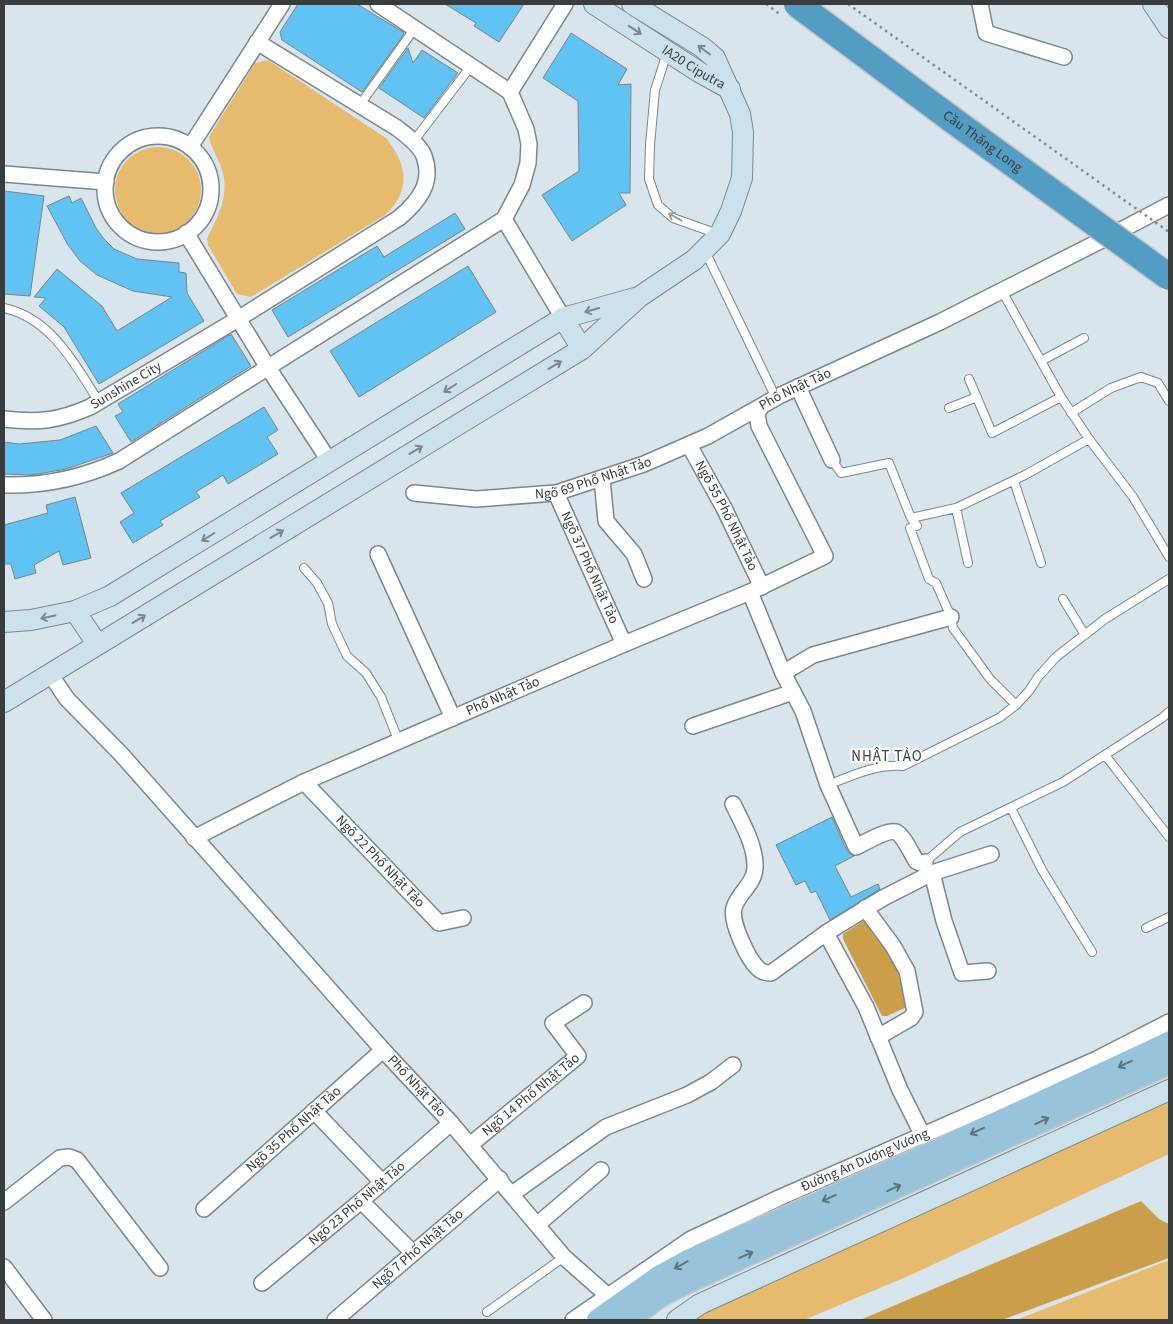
<svg xmlns="http://www.w3.org/2000/svg" width="1173" height="1324" viewBox="0 0 1173 1324" font-family="'Source Sans 3',sans-serif">
<style>
.green{fill:#e6bb6d}
.water{fill:#cb9f49}
.building{fill:#61c3f4;stroke:#79848a}
.lines{fill:none;stroke-linecap:round;stroke-linejoin:round}
.lane-casing{stroke:#7c878d;stroke-width:10}
.street-casing{stroke:#7c878d;stroke-width:18}
.secondary-casing{stroke:#7c878d;stroke-width:22}
.primary-casing{stroke:#c3c4c5;stroke-width:25}
.lane{stroke:#fff;stroke-width:8}
.street{stroke:#fff;stroke-width:15}
.secondary{stroke:#cbe2ed;stroke-width:20}
.primary{stroke:#98c4db;stroke-width:22}
.highway-bridge-casing{stroke:#c3c4c5;stroke-width:29;stroke-linecap:butt}
.path-bridge{stroke:#848c91;stroke-width:2.5;stroke-dasharray:2.5 4;stroke-linecap:butt}
.highway-bridge{stroke:#539dc3;stroke-width:26}
.oneway{stroke:#7a878d}
.oneway2{stroke:#9b9e9e}
.oneway3{stroke:#5e727d}
.labels{text-anchor:middle;dominant-baseline:central;stroke-width:4.5;stroke-linejoin:round;paint-order:stroke}
.street-label{font-size:14px;fill:#373c3e;stroke:#fff}
.neighbourhood-label{font-size:15px;letter-spacing:1px;fill:#3b454b;stroke:#fff}
</style>
<rect width="100%" height="100%" fill="#d9e5ec"/>
<!-- green -->
<path class="green" d="M268,60l118,78c22,27 25,53 -1,77l-134,82 -14,-3 -29,-49 -1,-6c10,-22 22,-41 16,-66 -3,-13 -12,-24 -14,-36l46,-74z
M115 190a43 43 0 1 1 86 0a43 43 0 1 1-86 0Z
M1169,1090v64l-256,120 -109,46h-127z
M1169,1260v60h-153z"/>
<!-- water -->
<path class="water" d="M865,920h5l31,50 6,37 -20,9h-5l-39,-77v-5z
M1141,1201l18,18 10,5v34l-167,62h-142z"/>
<!-- building -->
<path class="building" d="M298,4h59l46,28 1,2 -42,58 -80,-52 -2,-8z
M445,4h79l-25,38 -25,-16 2,-3z
M571,33l56,36 -9,16 13,-1 -1,109h-11l7,12 -54,36 -30,-46 37,-24 -1,-70 -35,-23z
M408,48l5,15 9,-13 36,23 -34,45 -45,-30z
M4,191l40,5 -14,100 -26,-2z
M69,196l3,7 9,-5 15,30 8,11 10,10 23,10 42,4v9l7,1 1,20 17,28 -105,63 -35,-57 -25,-21 7,-8 -12,-1 23,-28 45,37 15,25 55,-34 -39,-6 -36,-16 -17,-14 -12,-16 -21,-39z
M455,213l10,16 -177,108 -16,-27 105,-64 7,11z
M468,266l28,46 -137,85 -29,-46z
M231,334l20,32 -120,76 -16,-26 8,-4 -5,-8z
M264,407l14,23 -11,7 11,17 -50,30 -5,-9 -27,17 4,5 -40,24 3,4 -30,18 -13,-21 14,-9 -13,-20z
M96,426l17,27 -47,16 -34,6 -28,-1v-32l15,2 41,-4z
M75,497l16,61 -28,7 -4,-14 -25,14 2,8 -21,6 -4,-15h-7v-39l44,-12 -2,-8z
M832,817l15,34 7,5 -19,10 16,31 27,-13 2,5 -50,31 -14,-29 -5,2 -6,-12 -9,4 -20,-40z"/>
<g class="lines">
<defs>
<path id="lane" d="M667,53l-12,37 -5,55 -1,34 9,26 15,13 45,16
M364,99l51,-71
M413,142l58,-76
M705,251l71,147
M1002,291l59,106 28,42 44,58 36,60
M4,308c47,10 71,56 95,94
M1041,361l43,-23
M969,379l23,54 69,-36
M949,408l28,-11
M1071,413l40,-25 30,-11 17,6 11,18
M832,460l9,13 48,-10 22,55 6,8 -7,2 19,51 7,4 15,34 2,11 37,51 26,26
M1014,481l27,82
M956,508l12,55
M911,518l45,-10 69,-33 64,-36
M304,568l13,15 11,20 4,21 15,32 19,17 15,24 18,45
M1063,599l22,36
M1105,755l64,82
M828,785c25,-10 48,-21 75,-19l96,-48 17,-13 13,-14 9,-14 18,-20 49,-38 64,-40
M1011,808l31,62 50,82
M926,864l-1,-2 35,-30 103,-50 99,-64 7,-6
M1146,928l23,-11
M487,1312l77,-55"/>
<g id="street">
<path d="M980,4l6,29 78,24"/>
<path d="M510,92l55,-88"/>
<circle cx="158" cy="189" r="53"/>
<path d="M190,147l92,-143"/>
<path d="M4,174l102,8"/>
<path d="M504,219l59,99"/>
<path d="M186,233l81,133 63,96"/>
<path d="M798,387l34,73"/>
<path id="s1" d="M4,419c34,4 54,2 86,-12l148,-88 161,-101c19,-16 35,-35 25,-62 -4,-11 -18,-21 -27,-28l-140,-86"/>
<path id="s2" d="M689,445l35,63 38,79"/>
<path d="M602,479l4,42 28,33 10,25"/>
<path d="M4,485c40,1 78,-7 115,-24l385,-242 18,-34 6,-22 1,-19 -3,-15 -16,-37 -132,-88"/>
<path id="s3" d="M414,493l62,6 80,-6 88,-29 64,-28 73,-41 159,-73 160,-81 69,-36"/>
<path id="s4" d="M556,493l68,151"/>
<path d="M378,554l75,164"/>
<path d="M750,592l33,81 20,38 25,74 28,62c8,-4 32,-18 40,-15 7,3 16,22 20,29l4,2 5,-1"/>
<path d="M783,673l30,-18 138,-38"/>
<path id="s5" d="M50,674l17,25 54,55 262,296 68,73 113,134 43,38 9,12"/>
<path d="M693,726l100,-34"/>
<path id="s6" d="M304,782l135,141 24,-5"/>
<path d="M733,804c9,19 23,42 22,64 -1,17 -17,25 -21,40 -4,14 15,54 26,62 4,3 7,3 11,3l55,-40"/>
<path id="s7" d="M194,838l110,-56 320,-138 126,-52 75,-36 -66,-130 -2,-13 4,-6"/>
<path d="M932,873l12,48 18,52 26,-2"/>
<path d="M865,908l28,38 14,25 8,41 -4,6 -33,19"/>
<path d="M314,1111l68,71"/>
<path d="M923,1136l-23,-46 -34,-83 -40,-74 57,-35 49,-25 59,-19"/>
<path id="s8" d="M470,1145l108,-89 -25,-33 31,-20"/>
<path d="M512,1194l94,-67 81,-32 24,-13 22,-17"/>
<path d="M361,1201l52,52"/>
<path d="M4,1202l56,-44 9,-1 8,3 83,108"/>
<path id="s9" d="M204,1209l179,-159"/>
<path d="M538,1224l63,-54"/>
<path d="M4,1267l40,53"/>
<path id="s10" d="M262,1283l99,-82 90,-78"/>
<path id="s11" d="M335,1320l165,-141"/>
<path id="s12" d="M573,1320l118,-81 90,-42 316,-138 72,-37"/>
</g>
<g id="secondary">
<path id="s13" d="M594,4l105,68 31,17"/>
<path d="M1153,4l16,24"/>
<path d="M563,318l19,31"/>
<path d="M75,611l22,33"/>
<path d="M4,622l27,-2 44,-9 35,-15 453,-278 72,-20"/>
<path d="M4,702l578,-353 57,-52 55,-37 26,-26 11,-23 11,-33 1,-46 -3,-18 -25,-56 -13,-11 -70,-43"/>
<path d="M677,1320l23,-16 469,-214"/>
</g>
<path id="primary" d="M598,1320l61,-43 31,-17 242,-107 237,-110
M627,1320l34,-25 26,-13 482,-219"/>
</defs>
<!-- lane casing -->
<use href="#lane" class="lane-casing"/>
<!-- street casing -->
<use href="#street" class="street-casing"/>
<!-- secondary casing -->
<use href="#secondary" class="secondary-casing"/>
<!-- primary casing -->
<use href="#primary" class="primary-casing"/>
<!-- lane -->
<use href="#lane" class="lane"/>
<!-- street -->
<use href="#street" class="street"/>
<!-- secondary -->
<use href="#secondary" class="secondary"/>
<!-- primary -->
<use href="#primary" class="primary"/>
<defs>
<g id="highway-bridge">
<path id="s14" d="M797,4l157,117 215,156"/>
</g>
</defs>
<!-- highway-bridge casing -->
<use href="#highway-bridge" class="highway-bridge-casing"/>
<!-- path-bridge -->
<path class="path-bridge" d="M766,4l15,11
M848,4l321,228"/>
<!-- highway-bridge -->
<use href="#highway-bridge" class="highway-bridge"/>
</g>
<!-- one-way arrows -->
<defs><path id="oneway-shaft" d="M-6 0H5M1.5-3L5.5 0L1.5 3" fill="none" stroke-width="1.6" stroke-linecap="round" stroke-linejoin="round" transform="scale(1.25)"/></defs>
<g class="oneway">
<use href="#oneway-shaft" transform="translate(635 30) rotate(33)"/>
<use href="#oneway-shaft" transform="translate(704 50) rotate(-143)"/>
<use href="#oneway-shaft" transform="translate(592 310) rotate(164)"/>
<use href="#oneway-shaft" transform="translate(555 365) rotate(-31)"/>
<use href="#oneway-shaft" transform="translate(450 388) rotate(148)"/>
<use href="#oneway-shaft" transform="translate(416 450) rotate(-31)"/>
<use href="#oneway-shaft" transform="translate(277 534) rotate(-31)"/>
<use href="#oneway-shaft" transform="translate(208 537) rotate(148)"/>
<use href="#oneway-shaft" transform="translate(48 617) rotate(169)"/>
<use href="#oneway-shaft" transform="translate(139 619) rotate(-31)"/>
</g>
<use class="oneway2" href="#oneway-shaft" transform="translate(675 217) rotate(-151)"/>
<g class="oneway3">
<use href="#oneway-shaft" transform="translate(1125 1064) rotate(155)"/>
<use href="#oneway-shaft" transform="translate(1042 1121) rotate(-25)"/>
<use href="#oneway-shaft" transform="translate(977 1131) rotate(155)"/>
<use href="#oneway-shaft" transform="translate(894 1188) rotate(-24)"/>
<use href="#oneway-shaft" transform="translate(829 1198) rotate(156)"/>
<use href="#oneway-shaft" transform="translate(746 1255) rotate(-24)"/>
<use href="#oneway-shaft" transform="translate(681 1265) rotate(151)"/>
</g>
<g class="labels">
<!-- street labels -->
<g class="street-label">
<text stroke="none"><textPath href="#s13" startOffset="118">IA20 Ciputra</textPath></text>
<text stroke="none"><textPath href="#s14" startOffset="231">Cầu Thăng Long</textPath></text>
<text stroke="none"><textPath href="#s1" startOffset="130">Sunshine City</textPath></text>
<text stroke="none"><textPath href="#s3" startOffset="404">Phố Nhật Tảo</textPath></text>
<text stroke="none"><textPath href="#s3" startOffset="182">Ngõ 69 Phố Nhật Tảo</textPath></text>
<text stroke="none"><textPath href="#s2" startOffset="80">Ngõ 55 Phố Nhật Tảo</textPath></text>
<text stroke="none"><textPath href="#s4" startOffset="82">Ngõ 37 Phố Nhật Tảo</textPath></text>
<text stroke="none"><textPath href="#s7" startOffset="340">Phố Nhật Tảo</textPath></text>
<text stroke="none"><textPath href="#s6" startOffset="110">Ngõ 22 Phố Nhật Tảo</textPath></text>
<text stroke="none"><textPath href="#s5" startOffset="552">Phố Nhật Tảo</textPath></text>
<text stroke="none"><textPath href="#s8" startOffset="79">Ngõ 14 Phố Nhật Tảo</textPath></text>
<text stroke="none"><textPath href="#s9" startOffset="120">Ngõ 35 Phố Nhật Tảo</textPath></text>
<text stroke="none"><textPath href="#s12" startOffset="334">Đường An Dương Vương</textPath></text>
<text stroke="none"><textPath href="#s10" startOffset="124">Ngõ 23 Phố Nhật Tảo</textPath></text>
<text stroke="none"><textPath href="#s11" startOffset="109">Ngõ 7 Phố Nhật Tảo</textPath></text>
</g>
<!-- neighbourhood labels -->
<g class="neighbourhood-label">
<text x="887" y="756">NHẬT TẢO</text>
</g>
</g>
<!-- border -->
<rect width="1173" height="1324" fill="none" stroke="#373c3e" stroke-width="10"/>
</svg>
